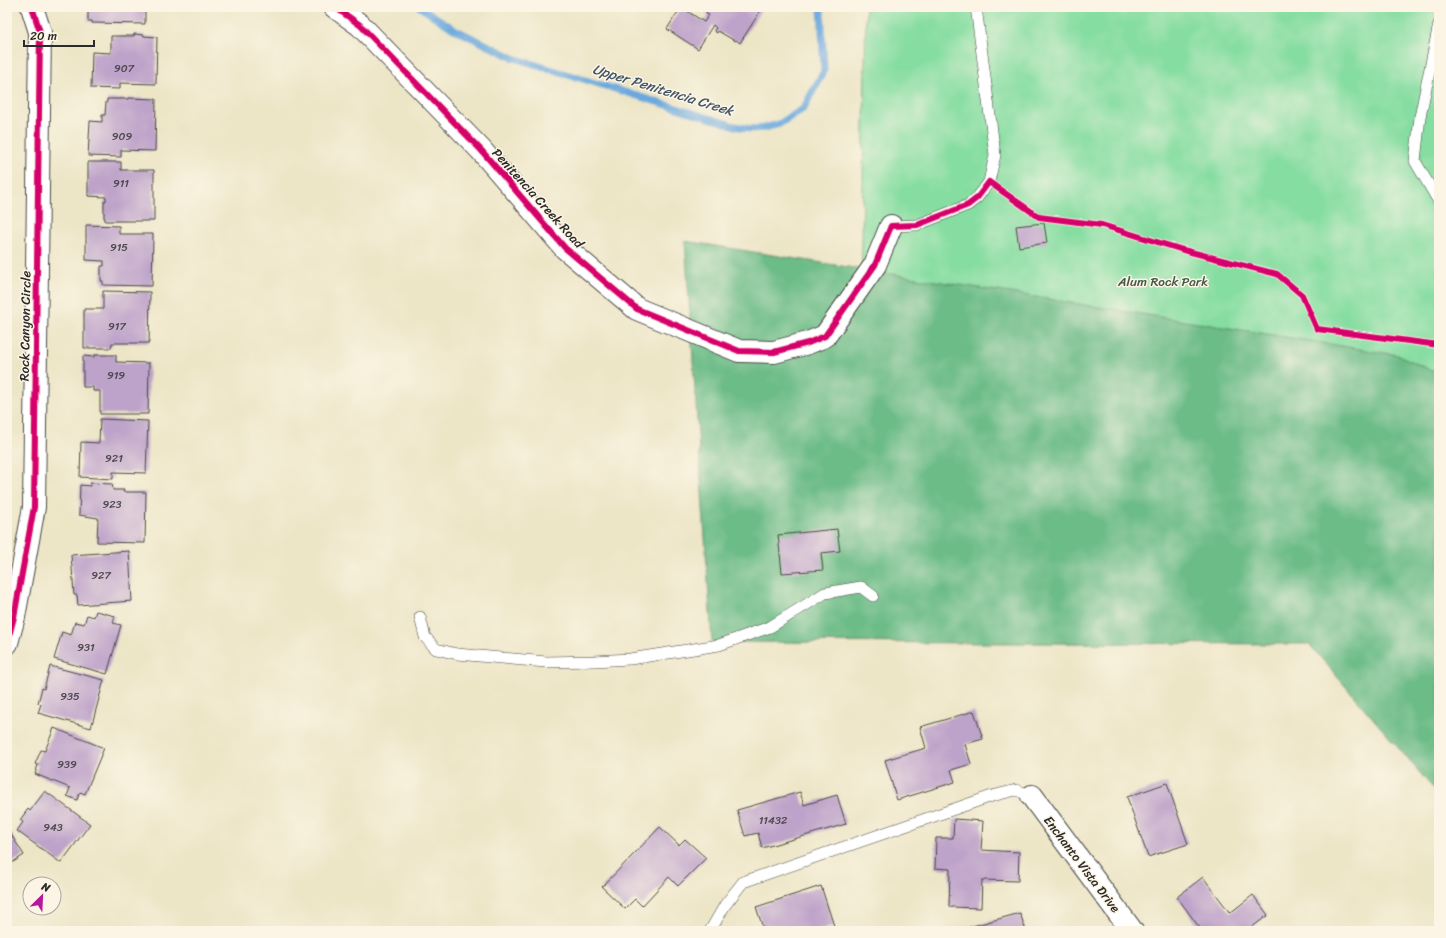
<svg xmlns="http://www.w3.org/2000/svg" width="1446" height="938" viewBox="0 0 1446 938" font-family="Sriracha,sans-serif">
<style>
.green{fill:#85dda1;stroke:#588466}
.forest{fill:#6cbc87;stroke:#4c7459}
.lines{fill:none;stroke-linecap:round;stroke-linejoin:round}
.stream{stroke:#6ba8dd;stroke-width:7}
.building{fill:#bda2c9}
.service-casing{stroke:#484742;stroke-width:12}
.minor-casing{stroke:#484742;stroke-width:24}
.tertiary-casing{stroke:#484742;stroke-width:24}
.service{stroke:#fff;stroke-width:11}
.minor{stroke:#fff;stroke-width:22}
.tertiary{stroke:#fff;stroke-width:22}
.cycleway-casing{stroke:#fcf5e5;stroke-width:8}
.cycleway{stroke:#d6006c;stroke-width:6}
.labels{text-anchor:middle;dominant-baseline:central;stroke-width:3;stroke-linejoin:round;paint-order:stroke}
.number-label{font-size:11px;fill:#504952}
.street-label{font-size:13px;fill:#2b2b2b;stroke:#fcf5e5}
.park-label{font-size:13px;fill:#425848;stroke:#fcf5e5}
.water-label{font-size:14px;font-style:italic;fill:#415769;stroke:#fcf5e5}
</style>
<rect width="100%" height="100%" fill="#fcf5e5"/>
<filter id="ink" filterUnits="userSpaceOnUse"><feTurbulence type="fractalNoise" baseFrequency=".025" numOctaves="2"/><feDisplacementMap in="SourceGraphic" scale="8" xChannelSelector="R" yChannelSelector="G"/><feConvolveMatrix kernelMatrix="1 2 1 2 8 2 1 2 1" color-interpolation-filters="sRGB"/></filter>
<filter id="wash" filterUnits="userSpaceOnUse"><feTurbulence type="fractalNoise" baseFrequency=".012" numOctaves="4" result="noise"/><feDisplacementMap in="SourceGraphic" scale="16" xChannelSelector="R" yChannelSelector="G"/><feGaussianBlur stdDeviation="0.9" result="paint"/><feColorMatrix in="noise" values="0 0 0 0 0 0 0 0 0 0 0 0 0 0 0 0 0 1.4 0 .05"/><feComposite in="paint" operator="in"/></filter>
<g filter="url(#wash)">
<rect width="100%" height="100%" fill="#ece5c6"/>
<!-- green -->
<path class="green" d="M866,7h573v565l-582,-33z"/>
<!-- forest -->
<path class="forest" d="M685,241l713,114 41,19v421l-130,-151 -597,-2z"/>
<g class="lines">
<!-- stream -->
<path class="stream" d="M420,7l34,22 60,29 221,68 15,3 14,-1 15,-4 24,-15 21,-38 -3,-64"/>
</g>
<g id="blocks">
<!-- building -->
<path class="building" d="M88,7h57v17l-53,-1v-2h-4z
M681,7l23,15 5,-7 -3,-2 4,-6h53l-23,36 -4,-3 -1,1 -17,-10 -1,2 -3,-2 2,-3 -3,-3 -15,24 -31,-20z
M134,34l10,1v1l13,1 -1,47 -36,-1v6l-29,-1 1,-36 19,1v-17h23z
M128,98l28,1 -1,52 -34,-1v7l-33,-1 2,-35 12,1v-7h3l1,-13h1v-3h21z
M88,162h33v8h33v51h-49v-3h-1v-17h2v-4l-18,-1z
M1044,223l3,20 -28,4 -3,-21z
M86,225l33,1v8h34l-1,52 -49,-1v-4h-2v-15h3v-5l-18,-1z
M103,291l47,1 -1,51h-37l-1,5h-27v-39h19z
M94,355h22v7l33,1 -1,51h-48v-23h-7v-4h-10v-31l11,1z
M100,419l48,2 -2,52 -33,-1v7l-33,-2 1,-35 18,1z
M90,483l22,1 1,6h11l-1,2h23l-1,51 -48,-1 1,-24 -19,-3 1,-30 10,1z
M837,529l3,22 -19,2 2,17 -41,3 -4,-38z
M129,551l3,50 -54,4 -1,-10h-3l-3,-40z
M96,611l19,5 -2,7 8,2 -14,49 -53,-15 8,-27 9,3 4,-13 9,2 3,-9 7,2z
M50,666l54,14 -13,48 -53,-15 3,-9 -3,-1 4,-15 2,1z
M974,711l9,28 -18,5 6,20 -20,6 4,12 -58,18 -12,-40 41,-12 -6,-21z
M54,728l50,20 -19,46 -5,-2 -3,8 -10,-4 3,-8 -35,-14 3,-9 -3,-1 6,-14 4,1z
M1167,783l21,61 -40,13 -21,-60z
M45,791l45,33 -29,39 -44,-32 6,-9 -3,-2 8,-11 2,2z
M800,792l4,13 33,-10 9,29 -84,24 -4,-15 -13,3 -8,-26z
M954,819l29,2 -2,29 38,2 -1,29 -36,-1 -1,28 -32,-1 1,-38 -15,-1 1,-30h17z
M660,827l19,18 6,-6 21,19 -28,28 -9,-9 -27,29 -7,-7 -10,10 -23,-22z
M7,828l17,27 -17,11z
M1203,877l27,36 23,-18 15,20 -21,16h-45l-25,-34z
M821,886l13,40 -16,5h-54l-8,-24z
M1020,913l6,18h-59l-1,-3z"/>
</g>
</g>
<g filter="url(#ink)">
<use href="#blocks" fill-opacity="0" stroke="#484742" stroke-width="1"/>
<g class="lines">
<defs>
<path id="service" d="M1439,24l-19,93 -5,44 24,41
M891,226l26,-1 51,-20 9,-7 12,-16 6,-27 -19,-148
M420,617l5,20 11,12 21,5 89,8 48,-1 36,-2 89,-14 51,-18 55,-34 36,-6 12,9
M710,931l15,-26 18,-23 249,-86 24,-6 16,6"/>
<path id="minor" d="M7,643l7,-26 20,-110 6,-475 -8,-25
M1032,796l100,135"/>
<path id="tertiary" d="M335,7l25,18 121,125 84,98 72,61 102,42 35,1 34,-9 17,-7 50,-71 16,-39"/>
</defs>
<!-- service casing -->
<use href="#service" class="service-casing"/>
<!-- minor casing -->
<use href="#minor" class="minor-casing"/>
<!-- tertiary casing -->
<use href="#tertiary" class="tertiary-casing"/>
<!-- service -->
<use href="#service" class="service"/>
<!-- minor -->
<use href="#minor" class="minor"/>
<!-- tertiary -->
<use href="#tertiary" class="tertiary"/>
<defs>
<path id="cycleway" d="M335,7l25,18 121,125 84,98 72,61 102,42 35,1 34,-9 17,-7 50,-71 16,-39 26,-1 51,-20 9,-7 12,-16 50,35 63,8 81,25 94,24 25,21 15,34 122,16
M7,643l7,-26 20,-110 6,-475 -8,-25"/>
</defs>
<!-- cycleway casing -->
<use href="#cycleway" class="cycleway-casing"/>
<!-- cycleway -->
<use href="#cycleway" class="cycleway"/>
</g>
</g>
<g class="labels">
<!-- number labels -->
<g class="number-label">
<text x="124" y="68">907</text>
<text x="122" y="136">909</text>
<text x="121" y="183">911</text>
<text x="119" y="247">915</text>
<text x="117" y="326">917</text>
<text x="116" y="375">919</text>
<text x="114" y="458">921</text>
<text x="112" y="504">923</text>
<text x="101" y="575">927</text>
<text x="86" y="647">931</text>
<text x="70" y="696">935</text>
<text x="67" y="764">939</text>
<text x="773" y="820">11432</text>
<text x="53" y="827">943</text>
</g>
<!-- street labels -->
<g class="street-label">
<text transform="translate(538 198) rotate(48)">Penitencia Creek Road</text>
<text transform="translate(25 326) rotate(-89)">Rock Canyon Circle</text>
<text transform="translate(1082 864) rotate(53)">Enchanto Vista Drive</text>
</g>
<!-- park labels -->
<g class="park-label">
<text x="1163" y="281">Alum Rock Park</text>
</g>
<!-- water labels -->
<g class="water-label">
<text transform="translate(663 90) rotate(17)">Upper Penitencia Creek</text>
</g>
</g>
<!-- margin -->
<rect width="1446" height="938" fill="none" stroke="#fcf5e5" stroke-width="24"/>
<!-- north arrow -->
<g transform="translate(42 896) rotate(24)"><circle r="19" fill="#fcf5e5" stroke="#a8a49b"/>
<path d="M0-3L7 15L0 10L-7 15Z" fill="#b5179e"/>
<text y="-6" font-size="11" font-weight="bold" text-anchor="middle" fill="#2b2b2b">N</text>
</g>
<!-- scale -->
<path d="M24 40v6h70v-6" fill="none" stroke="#2b2b2b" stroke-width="2"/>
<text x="30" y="40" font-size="12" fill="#2b2b2b" stroke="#fcf5e5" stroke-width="3" paint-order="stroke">20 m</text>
</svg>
